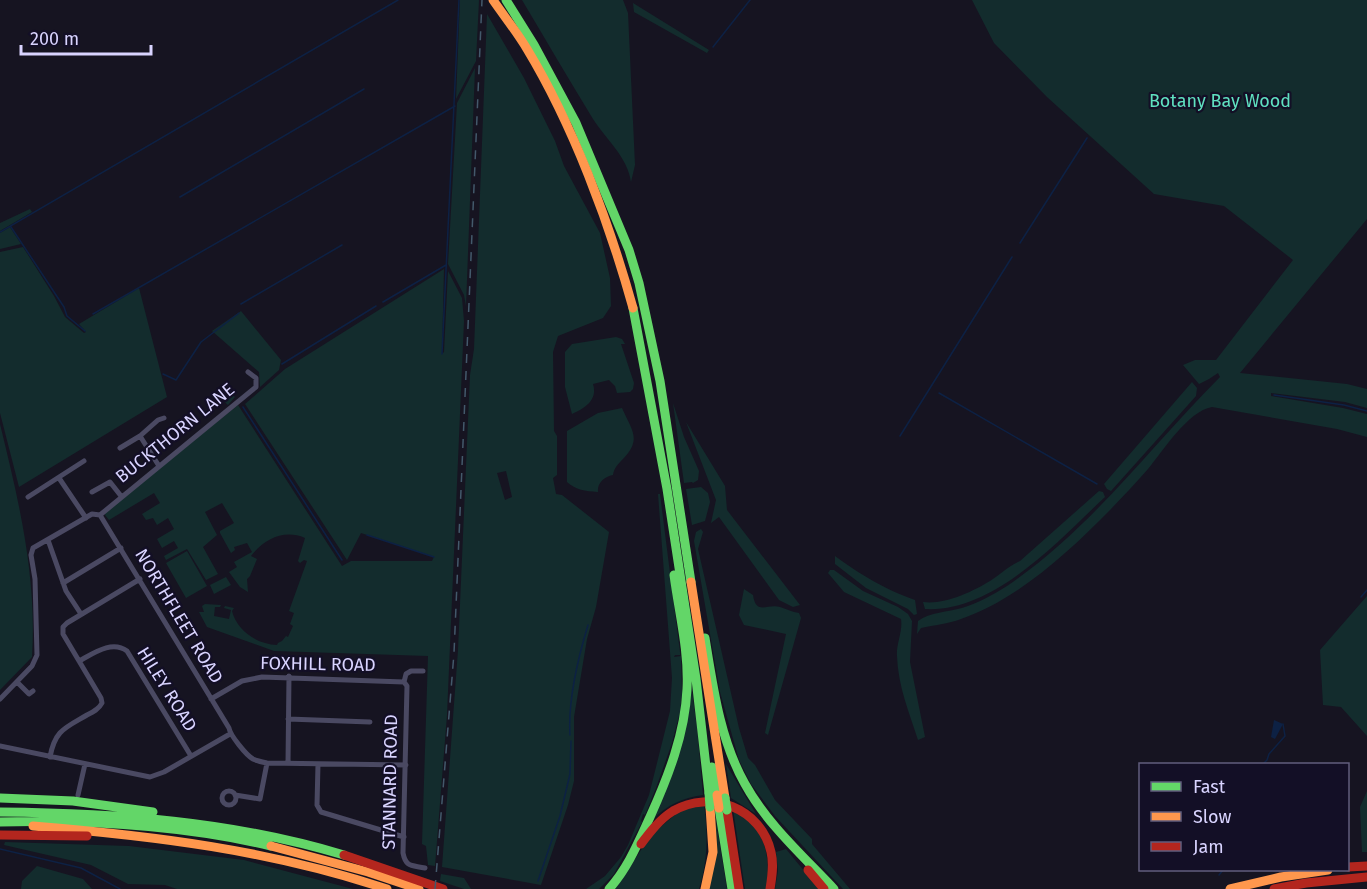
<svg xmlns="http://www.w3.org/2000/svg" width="1367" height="889" viewBox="0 0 1367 889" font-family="'Fira Sans',sans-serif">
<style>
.green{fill:#132c2d;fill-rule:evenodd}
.water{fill:#0d2144}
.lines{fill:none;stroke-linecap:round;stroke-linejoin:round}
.stream{stroke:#0d2144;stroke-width:1.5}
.street{stroke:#4a4962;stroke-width:5}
.fast{stroke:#63d668;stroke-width:9}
.slow{stroke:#ff974d;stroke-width:9}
.jam{stroke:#b3261e;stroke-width:9}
.rail{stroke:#43596b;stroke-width:1.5;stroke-dasharray:9 8;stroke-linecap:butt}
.fast-bridge{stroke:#63d668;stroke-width:9}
.slow-bridge{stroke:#ff974d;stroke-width:9}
.labels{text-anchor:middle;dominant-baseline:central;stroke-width:4.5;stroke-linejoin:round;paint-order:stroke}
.park-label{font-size:18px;fill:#5fe0c0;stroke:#130f26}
.street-label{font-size:18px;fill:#d9d4ff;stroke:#130f26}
</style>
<rect width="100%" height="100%" fill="#161421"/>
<!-- green -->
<path class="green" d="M460,0h19l-3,61 -20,38z
M522,0h101l5,13 7,152 -4,17c-3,-24 -25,-43 -38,-63 -24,-39 -47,-79 -71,-119z
M972,0h395v219l-127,154 107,11 20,5v19l-22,-6 -74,-9v3l72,12 24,6v23l-30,-8 -125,-22c-24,4 -49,44 -64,62 -12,14 -25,27 -37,40 -41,42 -94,91 -150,110 -13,5 -27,6 -40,9l-4,6 1,-13c12,-9 30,-9 44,-13 16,-5 31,-13 45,-22 84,-57 143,-139 213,-209l-2,-4 -9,6 -10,5 -16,-19 12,-5h21l77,-100 -69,-54 -70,-12 -107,-97 -53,-54z
M633,3l76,47 -2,3 -73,-41z
M487,14l37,64 31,63 9,25 36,67 10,45 1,28 -8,12 -45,18 -5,16 1,79 3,5v39l-4,3 3,16 6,1 47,37 -13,75 -9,32 -13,78v64l-6,24 -27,80 -99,-18 16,-217 12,-275 4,-26zM506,471l6,26 -7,3 -8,-27z
M475,68l-9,238 -2,-11 -16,-31 9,-161z
M30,209l2,3 -32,19v-8z
M10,227l11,17 -21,5v-16z
M23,247l31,49 11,21 19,16 2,-1 -7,-8 60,-36 28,109 -148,90 -19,-74v-161z
M444,269l-2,85 2,-2 4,-81 14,27 2,23 -17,394 -12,151 -7,-1 -2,-19 -4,-2 6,-188 -154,-5 -67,-24 -8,-15h5l-2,-6 3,-2 16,1 -1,2h-5l-1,9 15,3 2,-9 -7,-2 1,-2 9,2 -2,3c5,20 25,33 45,34l1,-2 4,-2 4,-5 2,1 5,-11 -3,-2 4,-11 -5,-2 18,-50 -3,-1 -4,3 -2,-2 7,-23c-21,-9 -41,1 -54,18l6,3 -7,17 -3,3 1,13 -8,-5 -11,-15 8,-5 -3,-5 18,-10 -5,-9 -13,4 1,3 -4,3 -11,-20v-2l14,-8 -12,-20 -17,9 12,23 -14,12 15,27 -12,6 -19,-31 -21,11 -2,-4 14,-8 -4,-7 -12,7 -5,-9 17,-10 -6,-11 -11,7 -4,-7 -7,2 -4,-6 18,-11 -6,-10 -45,27 -4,-5 1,-4 132,-106 104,161 9,-5h81l2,-4 -73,-24 -14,27 -102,-156 40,-35z
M241,311l40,49 -2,10 -19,17 -1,-15 -47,-41z
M616,337l6,2 3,5h-4l13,39 -1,6 -3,3 -13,1 -2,-7 -6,-6 -16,4c5,16 -8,24 -21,30l-7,-27v-35l7,-8z
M1192,382l5,6 -1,8 -85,95 -4,-2 -3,-5z
M223,386l12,11 -7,8 -12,-11z
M673,403l11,34 15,34 -1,9 -5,3 -1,-1 -8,1z
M622,408c10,23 20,31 1,51 -5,5 -9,9 -10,16 -9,2 -16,8 -15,17 -13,-1 -22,-2 -31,-10v-51l31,-18z
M686,422l39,64 2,24 73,95 -7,2 -14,-7 -60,-83 -8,6 5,-23z
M0,424c19,78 37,152 32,233l-32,33z
M701,487l7,6 2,9 -5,19 -13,4 -6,-36z
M1099,491l4,1 2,5c-46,43 -111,116 -180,112l-2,-7c21,3 49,-10 67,-21 11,-7 18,-15 30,-20z
M658,494h2l20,158v3h-5l-1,2 7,-1 1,38 -2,18 -8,31 -16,45 -11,27 -2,-1 -2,7 1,1 -28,52 -15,15h-13l19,-13 16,-19 7,-12 21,-50 21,-84 2,-33z
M701,529l2,3 -5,17 41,179 9,30 7,7 20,35 37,39v5l38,45h-7l-68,-73 -24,-32 -12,-24 -19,-68 -26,-151 2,-9z
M187,551l20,35 -21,12 -20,-35z
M835,556c28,20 47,32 80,44l2,14 -3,1 -6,-6 -42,-21 -31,-24z
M830,570h4l29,21 35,16 10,7 4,7 -2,41 15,75 -7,3c-9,-28 -20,-54 -21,-84 -1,-12 6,-24 4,-37l-57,-27 -16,-19z
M226,577l5,8 -17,9 -4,-9z
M744,589l9,6c3,21 15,8 27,12 7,2 12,5 19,6l2,5 -33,117 -3,-2 21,-99 -42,-9 -5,-10z
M1367,596v140l-26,-29 -18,-2 -3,-55z
M690,677l7,50 6,68c-21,3 -36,10 -51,25l10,-23z
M726,764l30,50 -25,-16z
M1367,791v61h-5l-2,-45z
M704,804c4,30 4,56 -5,85h-84l36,-54 32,-27z
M714,808l13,81h-20z
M733,809c33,20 37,44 34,80h-22z
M5,842l124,4 115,14 109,29h-176l-12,-4 -37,-1 -37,-19 -87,-20z
M786,849l33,40h-44l3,-18 -2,-19z
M37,866l46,13 9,10h-71l1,-8z
M441,874l23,4 7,11h-7l-24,-8z"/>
<!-- water -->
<path class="water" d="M1274,720l9,4 -8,15 -4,-2z"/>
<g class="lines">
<!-- stream -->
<path class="stream" d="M713,47l37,-47
M180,197l184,-108
M11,227l53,80 3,9 18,15
M0,232l398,-232
M1020,243l67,-105
M383,302l63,-37
M241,304l101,-59
M93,314l362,-208
M442,354l17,-354
M282,364l94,-58
M163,374l13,6 25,-38 38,-29
M939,393l158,91
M1274,395l70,10 23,6
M243,407l99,153
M900,436l112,-179
M367,535l67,22
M1361,597l6,-7
M570,735c-2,-33 8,-77 18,-110
M1263,764l4,-4 2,-6 16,-18 -2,-12
M0,849l81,19 39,21
M1219,875l4,-5
M538,881l22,-65 10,-42 1,-33"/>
<!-- street -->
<path class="street" d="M140,436l19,30
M120,448l20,-12 18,-16 6,-2
M59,478l27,40
M92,492l18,-10 11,14
M28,497l56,-36
M100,515l129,213c1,7 17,27 24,31 4,2 9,3 14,4l139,2
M100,515l156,-128v-9l-8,-6
M48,540l18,51 15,23
M63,583l58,-35
M79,661c15,-8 33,-21 48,-10l64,105
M17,682l12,12 4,-3
M404,682l3,4 -4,167c3,15 9,12 22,15
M0,699l32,-33 5,-11 -2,-76 -4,-24 2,-7 59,-34 8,1
M211,699l31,-18 20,-4 142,5 2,-8 5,-3h12
M288,719l82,3
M0,746l150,31 14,-5 66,-38
M50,757c5,-27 15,-29 37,-42 6,-3 12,-6 15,-12l-1,-5 -38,-64v-7l4,-4 73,-44
M288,763l1,-87
M318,764l-1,41 4,7 83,25
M222 798a7 7 0 1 1 14 0a7 7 0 1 1-14 0Z
M78,795l7,-31
M235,795l25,4 7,-36"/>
<!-- fast -->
<path class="fast" d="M506,0l28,45 42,78 53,127 10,33 21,98 31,201
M633,308l34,181 29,190 13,114
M705,638c8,49 15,102 40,146 22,40 58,72 89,105
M712,767l5,28
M0,798l73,3 80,11
M719,808l13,81
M0,812c116,1 232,9 344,43
M0,822c91,-2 182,3 271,24
M609,889c19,-21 29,-46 41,-72 18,-40 35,-83 37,-128 2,-38 -8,-76 -13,-114"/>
<!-- slow -->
<path class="slow" d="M493,0c11,16 24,32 34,49 46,76 82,173 106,259
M691,582l34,216
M33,826c122,10 237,24 354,63
M271,846l97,26 51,17
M705,889l8,-37 -3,-45
M1230,889l51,-12 47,-7"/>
<!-- jam -->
<path class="jam" d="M727,810l12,79
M0,835l87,1
M641,844c9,-12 19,-25 32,-33 38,-22 88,-3 98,41 3,12 1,25 -1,37
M344,855l99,34
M1348,867l19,-1
M808,870l16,19
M1274,889l32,-6 61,-6"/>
<!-- rail -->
<path class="rail" d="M435,889l19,-236 28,-653"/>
<!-- fast-bridge -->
<path class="fast-bridge" d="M709,793l1,14
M725,798l2,12"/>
<!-- slow-bridge -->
<path class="slow-bridge" d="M717,795l2,13"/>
</g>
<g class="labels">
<!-- park labels -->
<g class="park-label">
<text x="1220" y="101">Botany Bay Wood</text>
</g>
<!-- street labels -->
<g class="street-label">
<text transform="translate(175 433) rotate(-39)">BUCKTHORN LANE</text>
<text transform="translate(179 616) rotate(59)">NORTHFLEET ROAD</text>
<text transform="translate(318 664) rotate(1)">FOXHILL ROAD</text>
<text transform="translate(167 689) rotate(58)">HILEY ROAD</text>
<text transform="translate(390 782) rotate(-89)">STANNARD ROAD</text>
</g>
</g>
<!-- legend -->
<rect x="1139" y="763" width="210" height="108" fill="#130f26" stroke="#625e7d" stroke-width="1.5"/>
<rect x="1151" y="782" width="30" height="9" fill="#63d668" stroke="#625e7d" stroke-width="1.5"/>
<text x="1193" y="793" font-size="18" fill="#d9d4ff">Fast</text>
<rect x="1151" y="812" width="30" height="9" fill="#ff974d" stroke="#625e7d" stroke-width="1.5"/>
<text x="1193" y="823" font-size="18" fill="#d9d4ff">Slow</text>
<rect x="1151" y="842" width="30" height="9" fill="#b3261e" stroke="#625e7d" stroke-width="1.5"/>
<text x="1193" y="853" font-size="18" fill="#d9d4ff">Jam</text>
<!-- scale -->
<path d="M21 45v9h130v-9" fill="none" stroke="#d9d4ff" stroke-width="3"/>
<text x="30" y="45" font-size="18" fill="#d9d4ff" stroke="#130f26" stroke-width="4.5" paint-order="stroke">200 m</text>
</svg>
